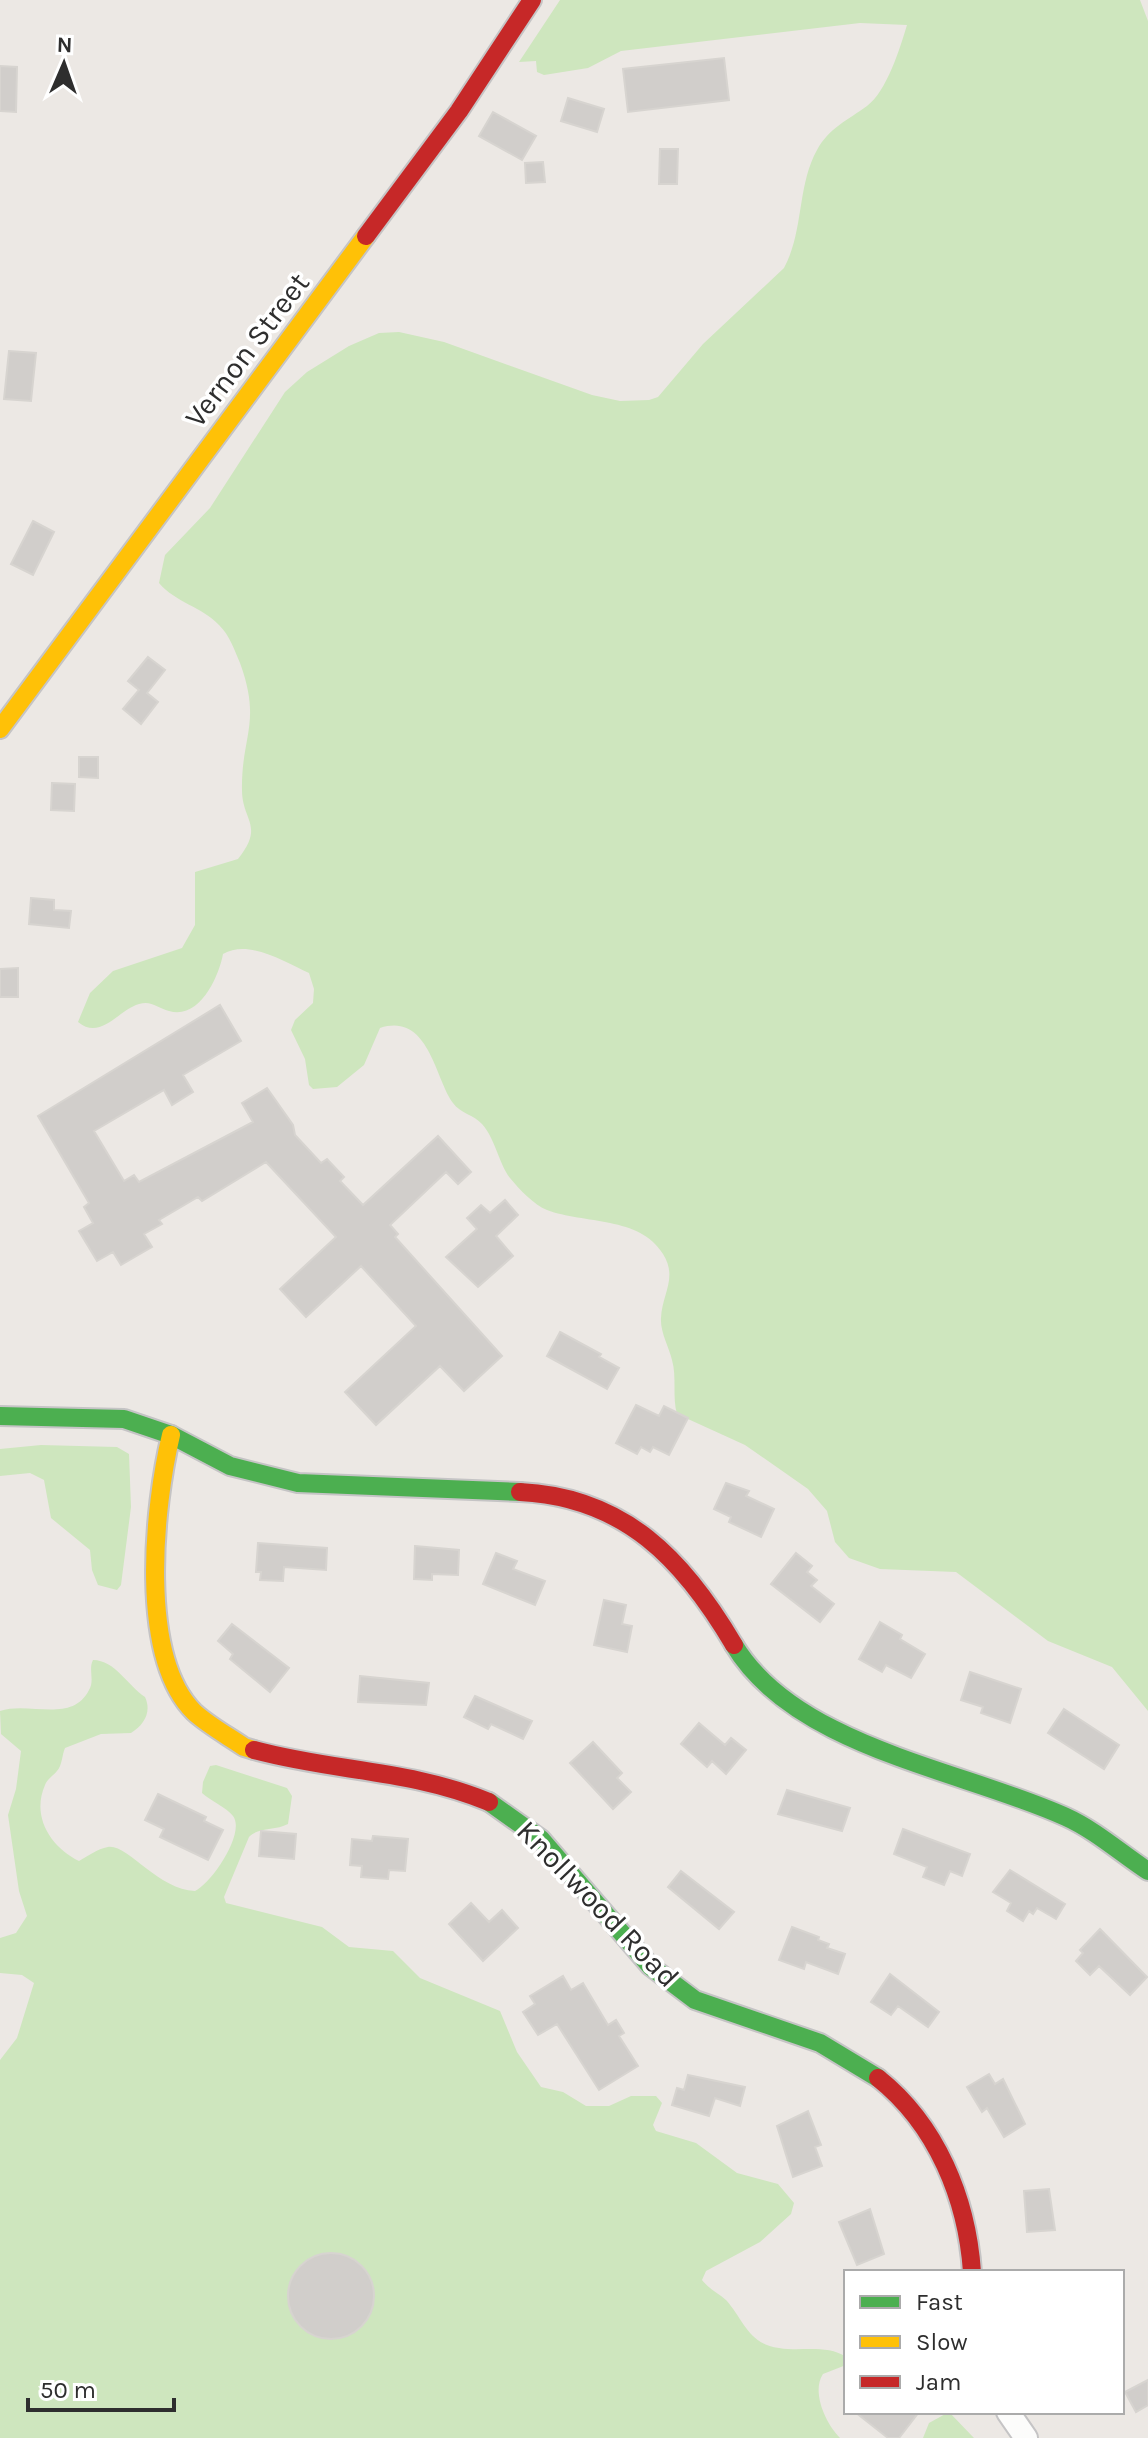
<svg xmlns="http://www.w3.org/2000/svg" width="1148" height="2438" viewBox="0 0 1148 2438" font-family="Karla,sans-serif">
<style>
.green{fill:#cee6be}
.building{fill:#d1cecb;stroke:#d7d4d0;stroke-width:2}
.lines{fill:none;stroke-linecap:round;stroke-linejoin:round}
.street-casing{stroke:#c5c4c5;stroke-width:26}
.fast-casing{stroke:#c5c4c5;stroke-width:22}
.slow-casing{stroke:#c5c4c5;stroke-width:22}
.jam-casing{stroke:#c5c4c5;stroke-width:22}
.street{stroke:#fcfcfb;stroke-width:22}
.fast{stroke:#4caf50;stroke-width:18}
.slow{stroke:#ffc107;stroke-width:18}
.jam{stroke:#c62828;stroke-width:18}
.labels{text-anchor:middle;dominant-baseline:central;stroke-width:7;stroke-linejoin:round;paint-order:stroke}
.street-label{font-size:30px;fill:#2e2e2e;stroke:#fff}
</style>
<rect width="100%" height="100%" fill="#ece8e4"/>
<!-- green -->
<path class="green" d="M560,0h580l8,21v1690l-36,-44 -64,-26 -92,-69 -76,-3 -31,-11 -14,-16 -8,-31 -19,-22 -63,-44 -68,-31c-5,-17 0,-37 -5,-54 -3,-13 -12,-28 -11,-42 1,-24 17,-40 2,-64 -23,-38 -79,-30 -116,-44 -13,-5 -28,-21 -37,-32 -12,-16 -14,-38 -28,-54 -8,-9 -22,-11 -29,-21 -18,-24 -24,-91 -73,-75l-16,37 -27,22 -24,2 -4,-4 -4,-26 -14,-29 4,-10 18,-17 1,-14 -5,-16c-24,-11 -60,-34 -86,-19 -4,22 -23,66 -54,57 -11,-3 -18,-11 -30,-7 -21,6 -38,37 -61,18l12,-29 23,-22 69,-23 13,-23v-53l43,-13c27,-34 4,-38 4,-69 -1,-54 20,-67 -2,-127 -6,-14 -10,-27 -21,-38 -17,-18 -44,-23 -60,-42l6,-28 45,-47 75,-116 22,-20 42,-26 30,-13 20,-1 45,10 148,53 28,6 29,-1 9,-3 45,-53 81,-76c20,-37 13,-82 33,-118 12,-22 31,-30 50,-44 20,-15 33,-58 40,-81l-47,-2 -239,28 -33,17 -44,7 -7,-3 -1,-11 -17,1z
M41,1445l76,2 12,7 2,53 -10,78 -4,5 -19,-5 -6,-15 -2,-20 -39,-32 -7,-38 -14,-7 -30,3v-27z
M93,1660c22,0 35,26 52,37 7,15 -1,28 -14,36l-30,1 -36,14c-3,7 -3,18 -8,23 -4,5 -9,7 -12,14 -14,32 6,62 34,76 9,-5 18,-12 29,-14 20,-3 50,43 87,44 16,-7 51,-58 38,-75 -7,-9 -22,-15 -31,-23l1,-11 7,-16 6,-1 71,23 5,8 -4,28c-13,7 -30,3 -39,13l-25,60 2,6 96,24 27,20 44,4 27,27 80,33 17,41 24,35 22,5 23,14h23l22,-10h25l6,7 -9,22 3,6 40,12 41,30 41,11 16,19 -3,11 -31,28 -54,29 -4,9c7,9 16,13 24,20 18,20 22,44 53,48 22,4 47,-4 67,9v8l-23,9c-12,18 3,50 17,64h-840v-378l17,-22 17,-55 -12,-8 -22,-2v-35l16,-5 11,-17 -8,-25 -11,-76 8,-26 5,-38 -20,-17 -1,-23c29,-10 72,13 89,-21 6,-10 -1,-20 4,-30z
M949,2412l25,26h-51l6,-15z"/>
<!-- building -->
<path class="building" d="M724,58l5,42 -101,12 -5,-43z
M0,66l17,1 -1,45 -16,-1z
M568,98l36,11 -7,23 -36,-11z
M493,112l43,24 -14,24 -43,-24z
M660,149h18l-1,35h-18z
M543,162l2,20 -19,1 -1,-20z
M9,351l27,2 -5,48 -27,-2z
M33,521l21,11 -21,43 -22,-11z
M148,657l17,13 -18,23 11,9 -17,22 -18,-15 16,-19 -11,-9z
M79,757h19v21l-19,-1z
M52,783l23,1 -1,27 -23,-1z
M31,898l23,2v10l17,1 -2,17 -40,-4z
M18,968v29h-18v-28z
M220,1005l21,36 -58,34 10,17 -21,13 -8,-15 -70,41 30,50 10,-6 5,7 114,-60 -11,-19 25,-15 26,37 2,10 26,28 6,-4 17,18 -4,4 23,24 75,-69 33,36 -13,12 -12,-12 -56,53 8,9 -3,3 107,119 -38,35 -24,-25 -64,59 -31,-33 71,-66 -55,-60 -55,51 -26,-28 56,-52 -70,-75 -64,39 -4,-4 -39,23 3,4 -18,10 8,13 -31,18 -8,-13 -16,9 -18,-30 14,-8 -9,-16 5,-4 -51,-87z
M505,1200l13,15 -22,21 17,20 -35,31 -32,-30 31,-28 -10,-11 14,-13 9,8z
M560,1332l41,22 -2,3 20,11 -12,21 -60,-33z
M636,1405l23,11 5,-10 24,12 -19,37 -16,-8 -3,5 -9,-5 -4,7 -21,-11z
M726,1483l23,8 -3,5 28,13 -13,28 -32,-15 2,-5 -17,-8z
M258,1543l69,5 -1,22 -42,-3 -1,14 -23,-1 1,-8h-5z
M415,1546l44,4 -1,25 -26,-1v6l-18,-1z
M496,1553l21,8 -4,8 32,12 -10,24 -52,-21z
M796,1553l16,13 -5,6 10,8 -6,6 23,18 -14,18 -49,-38z
M604,1600l22,5 -4,19 10,2 -5,26 -33,-7z
M880,1622l22,13 -2,4 25,15 -14,24 -25,-13 -4,7 -23,-13z
M232,1624l57,44 -19,24 -40,-33 3,-5 -15,-13z
M970,1672l51,17 -11,34 -29,-10 2,-6 -22,-7z
M360,1676l69,7 -3,22 -68,-3z
M475,1696l57,25 -9,18 -32,-15 -3,5 -24,-12z
M1064,1709l55,36 -15,24 -56,-36z
M699,1723l26,22 6,-7 15,12 -20,24 -14,-13 -5,6 -26,-23z
M593,1742l29,31 -5,5 14,14 -18,17 -43,-46z
M787,1790l63,18 -8,23 -64,-17z
M158,1794l48,23 -2,4 19,9 -15,30 -48,-23 4,-8 -19,-9z
M903,1829l67,25 -8,22 -12,-5 -6,14 -21,-8 4,-10 -33,-13z
M261,1831l35,3 -2,25 -35,-3z
M373,1836l35,3 -3,32 -16,-1 -1,9 -27,-2 1,-11 -12,-1 2,-26 20,2z
M1010,1870l55,34 -9,15 -19,-11 -4,6 -4,-3 -6,10 -16,-10 4,-8 -18,-11z
M681,1871l53,41 -15,17 -51,-42z
M471,1903l18,19 13,-12 16,18 -35,33 -34,-37z
M792,1927l27,10 -1,3 11,4 -2,4 18,6 -7,20 -32,-12 -2,7 -25,-9z
M1100,1929l47,48 -17,18 -31,-29 -9,9 -14,-14 7,-8 -3,-3z
M890,1974l49,38 -11,15 -30,-21 -7,9 -20,-13z
M563,1976l8,14 12,-7 25,42 8,-5 8,13 -5,3 19,30 -39,24 -42,-66 -19,11 -15,-23 12,-8 -5,-8z
M989,2074l6,10 8,-5 22,45 -21,13 -17,-29 -5,4 -15,-25z
M688,2075l57,12 -5,19 -25,-8 -6,18 -37,-11 5,-17 7,2z
M808,2111l13,34 -6,2 7,19 -29,11 -16,-51z
M1049,2189l6,41 -28,2 -3,-41z
M870,2209l14,45 -27,11 -18,-43z
M288 2296a43 43 0 1 1 86 0a43 43 0 1 1-86 0Z
M1148,2380v25l-12,7 -11,-20z
M855,2412h64l-20,26h-11z"/>
<g class="lines">
<defs>
<path id="street" d="M1008,2412l18,26"/>
<path id="fast" d="M0,1416l124,3 47,16 59,31 68,17 222,9
M734,1645c61,102 229,125 332,172 29,13 56,37 82,54
M489,1802l52,37 109,127 45,34 125,43 58,35"/>
<path id="slow" d="M0,729l366,-493
M171,1435c-17,71 -33,221 23,277 14,13 34,24 50,35l10,3"/>
<path id="jam" d="M366,236l93,-125 73,-111
M520,1492c105,5 164,68 214,153
M254,1750c81,22 154,19 235,52
M878,2078c59,47 89,121 94,194"/>
</defs>
<!-- street casing -->
<use href="#street" class="street-casing"/>
<!-- fast casing -->
<use href="#fast" class="fast-casing"/>
<!-- slow casing -->
<use href="#slow" class="slow-casing"/>
<!-- jam casing -->
<use href="#jam" class="jam-casing"/>
<!-- street -->
<use href="#street" class="street"/>
<!-- fast -->
<use href="#fast" class="fast"/>
<!-- slow -->
<use href="#slow" class="slow"/>
<!-- jam -->
<use href="#jam" class="jam"/>
</g>
<g class="labels">
<!-- street labels -->
<g class="street-label">
<text transform="translate(247 350) rotate(-53)">Vernon Street</text>
<text transform="translate(598 1904) rotate(46)">Knollwood Road</text>
</g>
</g>
<!-- legend -->
<rect x="844" y="2270" width="280" height="144" fill="#ffffff" stroke="#ababab" stroke-width="2"/>
<rect x="860" y="2296" width="40" height="12" fill="#4caf50" stroke="#ababab" stroke-width="2"/>
<text x="916" y="2310" font-size="24" fill="#2e2e2e">Fast</text>
<rect x="860" y="2336" width="40" height="12" fill="#ffc107" stroke="#ababab" stroke-width="2"/>
<text x="916" y="2350" font-size="24" fill="#2e2e2e">Slow</text>
<rect x="860" y="2376" width="40" height="12" fill="#c62828" stroke="#ababab" stroke-width="2"/>
<text x="916" y="2390" font-size="24" fill="#2e2e2e">Jam</text>
<!-- north arrow -->
<g transform="translate(64 64) rotate(2)" stroke="#ffffff" stroke-width="6" paint-order="stroke">
<path d="M0-6L14 30L0 20L-14 30Z" fill="#2e2e2e"/>
<text y="-12" font-size="22" font-weight="bold" text-anchor="middle" fill="#2e2e2e">N</text>
</g>
<!-- scale -->
<path d="M28 2398v12h146v-12" fill="none" stroke="#2e2e2e" stroke-width="4"/>
<text x="40" y="2398" font-size="24" fill="#2e2e2e" stroke="#ffffff" stroke-width="6" paint-order="stroke">50 m</text>
</svg>
